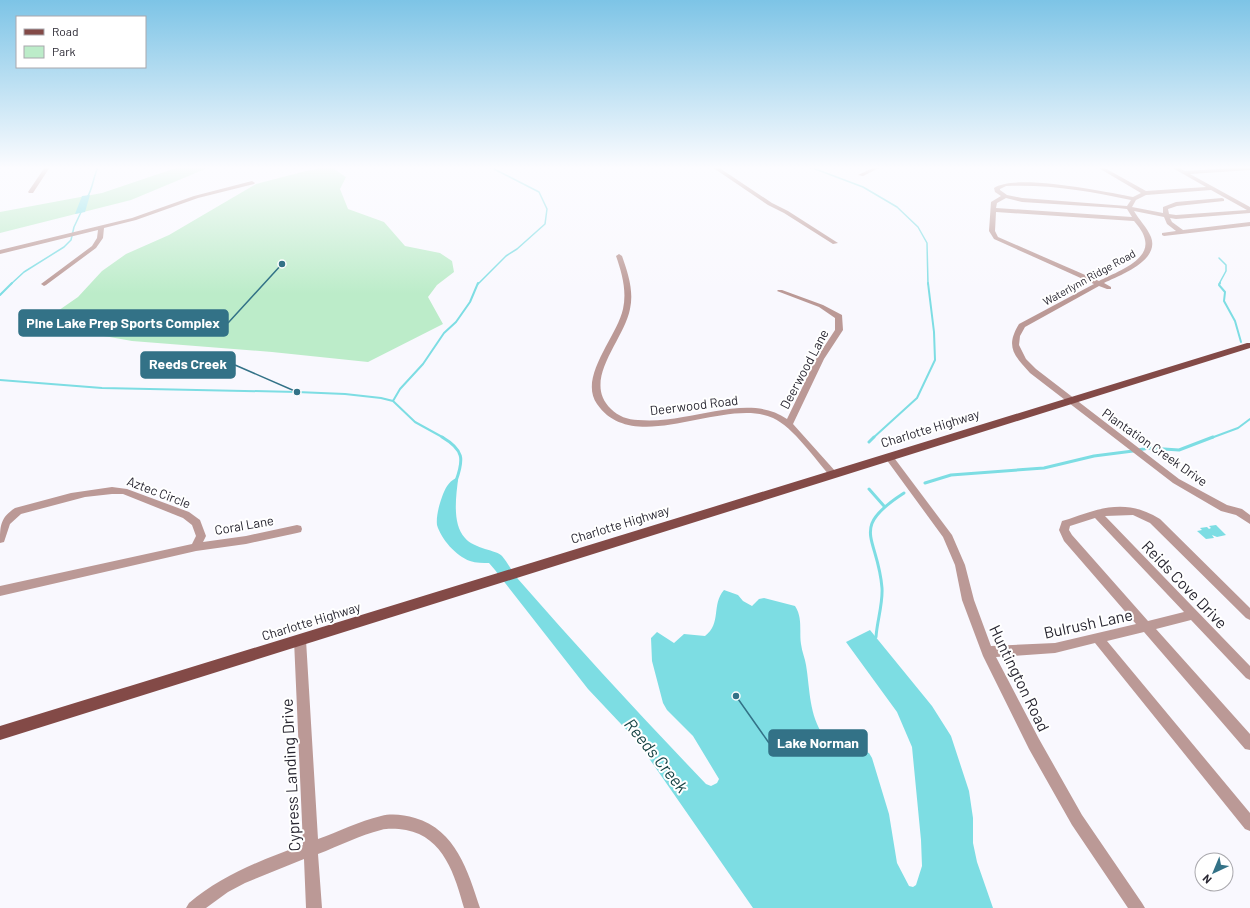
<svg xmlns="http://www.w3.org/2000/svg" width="1250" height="908" viewBox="0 0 1250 908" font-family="Barlow,sans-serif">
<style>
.green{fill:#bcecc9}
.water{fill:#7ddde3}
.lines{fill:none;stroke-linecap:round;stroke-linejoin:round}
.stream-far2{stroke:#7ddde3;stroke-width:1.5}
.stream-far1{stroke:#7ddde3;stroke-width:2}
.stream{stroke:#7ddde3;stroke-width:3}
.minor{fill:#bb9996;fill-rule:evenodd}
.major{fill:#834a47;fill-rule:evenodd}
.labels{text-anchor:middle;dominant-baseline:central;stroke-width:4;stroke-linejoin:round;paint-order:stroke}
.far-street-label{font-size:11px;fill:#282631;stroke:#fff}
.street-label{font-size:13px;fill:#282631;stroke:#fff}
.near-street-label{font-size:16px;fill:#282631;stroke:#fff}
.near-water-label{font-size:17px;font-style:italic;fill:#113f41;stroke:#fff}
.leader{fill:none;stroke:#337287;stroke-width:1.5}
.callout-dot{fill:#337287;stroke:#fff;stroke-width:1.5}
.callout{fill:#337287;stroke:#337287;stroke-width:1.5}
.callout-label{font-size:14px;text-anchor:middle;font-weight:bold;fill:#fff}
</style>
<rect width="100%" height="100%" fill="#f9f8fe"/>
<!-- green -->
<path class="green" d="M179,167h31l-79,33 -131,33v-21l102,-19z
M328,167h3l15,10 -6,12 8,20 36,13 21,24 35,7 12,8 2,11 -17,13 -9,12 15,27 -75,38 -96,-10 -140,-11 -73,-13 -7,-13 26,-18 24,-26 24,-17 43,-19 87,-51 50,-13z"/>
<!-- water -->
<path class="water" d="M90,195l-5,17 -10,2 7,-18z
M456,478l2,2c-2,17 -6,44 7,58 9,11 32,12 37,18 6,7 10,16 16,23 61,70 124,138 188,205l5,2 6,-3 2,-4 -26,-43 -26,-26 -4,-7 -11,-42 -1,-23 6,-6 17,11 10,-9 21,2c17,-13 6,-31 19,-46l14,5 5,6 9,5 7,-7 5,-1 31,8c8,12 4,25 6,38 1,8 4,14 5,21 4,24 3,51 18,71l45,17 3,5 17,56 8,49 12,23 4,1 3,-2 6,-19 -1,-26 -9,-93 -15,-35 -51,-70 24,-12 62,76 19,30 18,55 4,27v25l4,19 16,46h-240l-116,-167 -49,-52 -93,-119 -6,-7c-6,0 -13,0 -19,-2 -14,-5 -29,-22 -33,-36 -1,-8 2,-20 5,-28 3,-8 6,-15 14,-19z
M1216,525l10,10 -9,2 -5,-2 2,3 -8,1 -9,-8 5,-1 -2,-2 7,-1 2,2 2,-1 -2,-2z"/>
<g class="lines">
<!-- stream-far2 -->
<path class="stream-far2" d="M810,167l53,20 34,20 21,20 9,16 1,41
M87,198c6,-10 6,-20 11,-31
M1219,258l7,7v6l-7,13
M11,284l13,-12 40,-25 7,-7 3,-13 8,-17
M478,284l28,-28 11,-7 28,-25 2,-15 -8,-17 -49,-25"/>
<!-- stream-far1 -->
<path class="stream-far1" d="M1220,283l-1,2 6,7 -1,9 11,20 6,21
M0,295l12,-12
M0,380l102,8 195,4 48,2 36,4 12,3 22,21 29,16
M393,401l7,-12 23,-25 21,-31 12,-11 14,-20 8,-19
M873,438l44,-40 18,-38 -1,-28 -6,-49
M1211,438l27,-10 12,-9"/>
<!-- stream -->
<path class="stream" d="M442,437c22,13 22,22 14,44
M869,442l5,-5
M1138,450l11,-2 30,2 34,-13
M925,483l26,-8 93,-7 50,-12 39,-5
M869,489l15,17
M876,637c1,-16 7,-33 6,-49 -4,-52 -34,-59 22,-95"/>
<!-- minor -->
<path class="minor" d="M45,167h5l-17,26h-4l-1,-1z
M712,167h6l54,36 16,8 50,32 -5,1 -49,-31 -16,-8z
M875,167h6l-18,9 -5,-1z
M1097,167h6l43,24 60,-4 -35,-20h6l8,4 65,-4v3l-60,4 60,33v6l-74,6 -6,-1 2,4 11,8 67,-8v4l-86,10 -2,-1v-2l14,-2 -9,-7 -3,-7 -30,-6c5,9 13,16 17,26 9,24 -31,38 -47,46l7,4v2h-4l-8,-3 -74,41 -5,9 -1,9 7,14 10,10 143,110 48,26 15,4 8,6v9l-14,-9 -15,-4 -48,-28 -143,-110c-16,-18 -25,-26 -11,-49l75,-40 -100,-45 -5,-8 2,-29 10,-6 -6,-4 -1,-4c21,-15 112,4 139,9l8,-4zM1006,186c42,-2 84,5 125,14l-4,6 -105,-8 -15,-3 -7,-5v-1zM1211,190l36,20 -71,5 -7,-1 -1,-5 9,-3 47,-5v-2l-2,-1 -46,4 -13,5v6l-31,-6 4,-7 10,-5zM1006,198l16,4 96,6 9,1 5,8 -136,-9 1,-5zM996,212l138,9c5,6 10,12 11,19 5,21 -31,33 -46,41l-101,-44 -3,-6z
M252,181l3,2 -1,1 -56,14 -62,22 -32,8 -1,10 -7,10 -50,37 -2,1 -3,-2 51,-38 5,-8 1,-8 -98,24v-4l132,-32 62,-22z
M619,254l3,2c6,17 12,35 8,53 -6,32 -49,71 -19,100 7,7 17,11 27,11 15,1 30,0 45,-3 34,-5 74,-19 104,2l29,-60 19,-29v-12l-16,-11 -42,-16 1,-1h4l41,15 19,10 1,15 -19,29 -31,65 43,48 2,2 -2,2h-6c-14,-16 -37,-49 -57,-58 -49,-22 -139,40 -176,-14 -19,-27 20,-67 26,-95 4,-18 -1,-36 -7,-53z
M889,454l3,1 60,80 13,30 9,35 17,46 64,-3 81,-19 -72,-83 -5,-11 3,-9 7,-2c33,-12 59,-20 91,0l90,89v12l-4,-2 -96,-95 -17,-8 -28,1 145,150v14l-4,-2 -55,-58 -35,9 94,105v16l-5,-1 -101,-117 -37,9 143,172v18l-5,-2 -150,-186 -40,10 -59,4 43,82 43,76 60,88 3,5h-17l-56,-83 -43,-76 -46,-93 -21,-56 -7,-35 -12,-28 -57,-78 -2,-2 2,-2zM1095,518l89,94 -36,9 -76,-86 -3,-5 1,-4z
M112,487l15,2 62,23 11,8 6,16 -3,6 43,-6 51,-11 4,1 1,3 -1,3 -4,1 -51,11 -50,7 -196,45v-10l192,-42 4,-8 -4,-11 -9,-7 -60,-24h-11l-27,3 -64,17 -11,10 -6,18 -4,1c0,-17 0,-25 15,-35l56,-15z
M300,635l4,1 2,4 12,199c20,-7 41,-18 63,-23 11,-3 23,-1 34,2 41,12 53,53 65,90h-16c-9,-32 -20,-71 -58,-78 -8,-1 -17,-2 -25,0 -21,5 -42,16 -63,24l4,54h-16l-2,-49 -59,24 -17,9 -22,16h-20l3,-5c33,-28 74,-44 114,-58l-9,-205 2,-4z"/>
<!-- major -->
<path class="major" d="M1247,343h3v5l-1250,392v-14z"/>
</g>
<!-- sky -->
<linearGradient id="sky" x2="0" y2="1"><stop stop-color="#7dc4e6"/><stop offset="0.57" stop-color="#fcfcff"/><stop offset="1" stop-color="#fcfcff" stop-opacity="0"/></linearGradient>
<rect width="1250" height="294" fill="url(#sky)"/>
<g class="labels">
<!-- far-street labels -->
<g class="far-street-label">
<text transform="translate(1089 277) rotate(-29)">Waterlynn Ridge Road</text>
</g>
<!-- street labels -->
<g class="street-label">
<text transform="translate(804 369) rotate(-62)">Deerwood Lane</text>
<text transform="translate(694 405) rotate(-7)">Deerwood Road</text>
<text transform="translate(930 428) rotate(-17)">Charlotte Highway</text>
<text transform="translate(1155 447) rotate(35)">Plantation Creek Drive</text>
<text transform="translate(159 492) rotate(21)">Aztec Circle</text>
<text transform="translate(620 524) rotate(-17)">Charlotte Highway</text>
<text transform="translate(244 525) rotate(-10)">Coral Lane</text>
<text transform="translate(311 621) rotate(-17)">Charlotte Highway</text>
</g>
<!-- near-street labels -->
<g class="near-street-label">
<text transform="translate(1185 584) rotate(46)">Reids Cove Drive</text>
<text transform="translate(1088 623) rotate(-12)">Bulrush Lane</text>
<text transform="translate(1020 678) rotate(64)">Huntington Road</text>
<text transform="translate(290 775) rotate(-93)">Cypress Landing Drive</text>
</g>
<!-- near-water labels -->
<g class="near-water-label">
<text transform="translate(657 755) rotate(51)">Reeds Creek</text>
</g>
</g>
<!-- callouts -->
<path class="leader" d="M282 264L228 323M297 392L235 365M736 696L769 743"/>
<g class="callout-dot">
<circle cx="282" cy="264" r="4"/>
<circle cx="297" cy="392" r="4"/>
<circle cx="736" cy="696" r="4"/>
</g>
<g class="callout">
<rect x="19" y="310" width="209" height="26" rx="4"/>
<rect x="141" y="352" width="94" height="26" rx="4"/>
<rect x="769" y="730" width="98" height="26" rx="4"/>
</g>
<g class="callout-label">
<text x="123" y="328">Pine Lake Prep Sports Complex</text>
<text x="188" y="369">Reeds Creek</text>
<text x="818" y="748">Lake Norman</text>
</g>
<!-- legend -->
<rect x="16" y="16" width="130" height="52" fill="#ffffff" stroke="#a9a8ad"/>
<rect x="24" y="29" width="20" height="6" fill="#834a47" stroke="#a9a8ad"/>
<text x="52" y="36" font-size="12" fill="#282631">Road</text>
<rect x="24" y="46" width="20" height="12" fill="#bcecc9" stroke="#a9a8ad"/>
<text x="52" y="56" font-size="12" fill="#282631">Park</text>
<!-- north arrow -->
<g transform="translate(1214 872) rotate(224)"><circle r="19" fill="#ffffff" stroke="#a9a8ad"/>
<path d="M0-3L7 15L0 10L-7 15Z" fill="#337287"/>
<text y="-6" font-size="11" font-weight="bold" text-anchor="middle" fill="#282631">N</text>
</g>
</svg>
